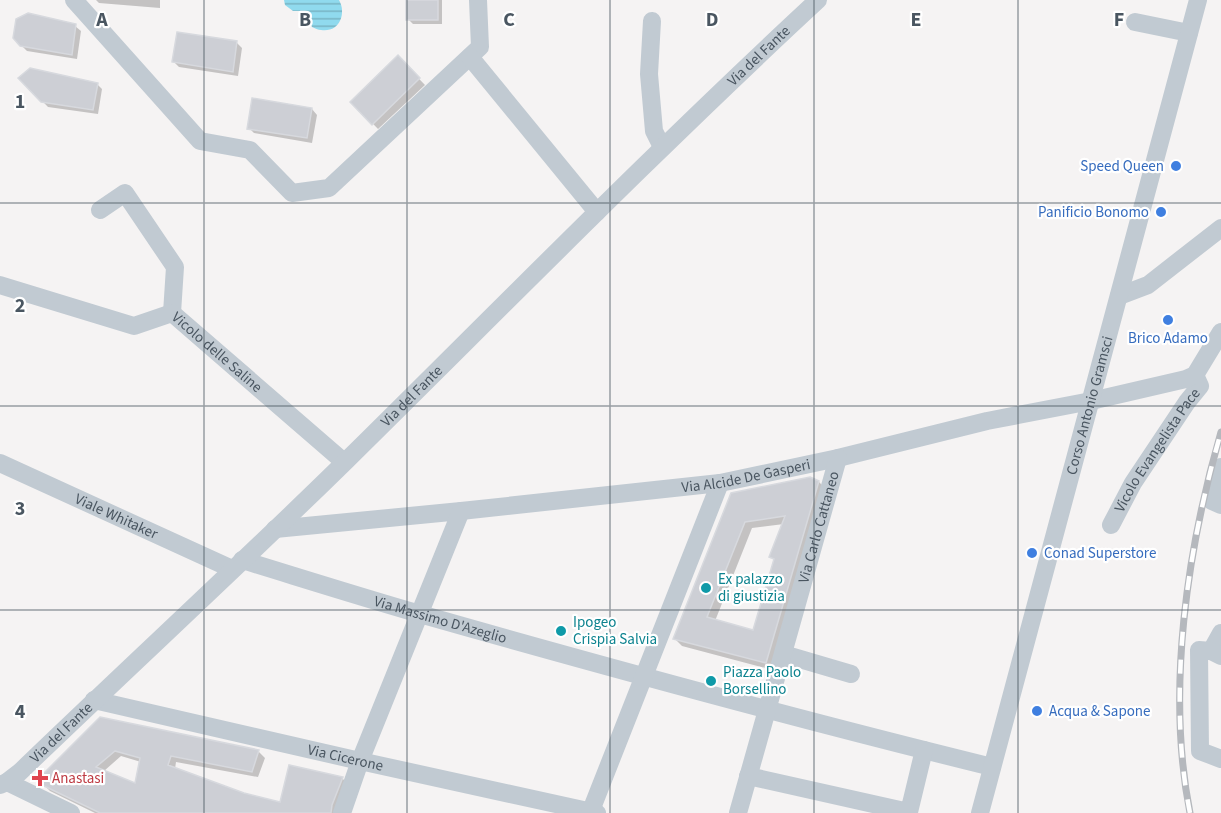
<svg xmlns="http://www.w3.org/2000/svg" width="1221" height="813" viewBox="0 0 1221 813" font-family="'Source Sans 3',sans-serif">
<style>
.water{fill:url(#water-rules)}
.shadow{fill:#0003;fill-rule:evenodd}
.building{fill:#cdcfd5;stroke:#d7d9de;stroke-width:1.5;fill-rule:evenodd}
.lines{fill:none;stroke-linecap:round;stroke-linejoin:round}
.minor{stroke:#c1cad2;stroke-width:18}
.rail-casing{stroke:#b5b8bd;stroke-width:7}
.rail{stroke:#fff;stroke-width:4.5;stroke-dasharray:14;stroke-linecap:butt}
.grid{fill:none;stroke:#4a5661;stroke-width:1.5;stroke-opacity:0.55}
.shop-dot{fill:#3f7fe0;stroke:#fff;stroke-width:2}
.culture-dot{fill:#0f9aa8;stroke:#fff;stroke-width:2}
.health-dot{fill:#e0444e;stroke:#fff;stroke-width:2}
.labels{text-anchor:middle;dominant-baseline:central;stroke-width:4.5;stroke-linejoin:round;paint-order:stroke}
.street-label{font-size:15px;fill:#4a5661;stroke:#fff}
.shop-label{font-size:15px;fill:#366cbe;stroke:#fff;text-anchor:end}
.culture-label{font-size:15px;fill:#0d838f;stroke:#fff;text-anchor:start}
.health-label{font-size:15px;fill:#be3a42;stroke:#fff;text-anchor:start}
.grid-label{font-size:20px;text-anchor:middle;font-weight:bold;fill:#4a5661;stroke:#fff;stroke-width:4.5;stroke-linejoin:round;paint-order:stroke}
</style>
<defs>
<pattern id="water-rules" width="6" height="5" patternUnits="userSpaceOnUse" patternTransform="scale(1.5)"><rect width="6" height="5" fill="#90daee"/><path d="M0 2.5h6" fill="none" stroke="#78b4c4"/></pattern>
</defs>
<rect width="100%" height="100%" fill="#f5f3f3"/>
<!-- water -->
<path class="water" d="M284,0h55c8,14 0,33 -18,30 -3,0 -6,-2 -9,-3l-7,-16h-12l-8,-6z"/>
<!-- shadow -->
<path class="shadow" d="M96,0h64v8l-61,-5z
M408,0h34v24h-29l-5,-5z
M75,26l6,5 -4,28 -50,-8 -6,-6z
M237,43l5,5 -4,28 -59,-9 -5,-5z
M398,57l27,28 -47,44 -26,-27z
M20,78l77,6 5,5 -4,25 -50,-7z
M312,109l5,6 -5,28 -58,-10 -5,-5z
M819,482l7,7 -53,181 -91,-24 -8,-8 58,-144zM784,524l-13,33 4,4 -21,71 -39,-11 37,-93z
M100,719l159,33 6,6 -7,19 -82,-15 -1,7 69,25 38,10 60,-26 6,6 -10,29h-243l-45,-22 -7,-7zM121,756l20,6 -4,23 -33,-14z"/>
<!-- building -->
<path class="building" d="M406,0h32v20h-32z
M28,13l48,11 -4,31 -52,-9 -7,-8 3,-19z
M177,32l60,9 -4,31 -61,-10z
M398,55l22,23 -48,47 -22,-23z
M30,68l68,15 -5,27 -52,-8 -23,-24z
M252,98l60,10 -5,30 -60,-9z
M810,477l9,4 -53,182 -93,-24 58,-146zM785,516l-16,41 5,2 -21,71 -46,-13 38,-95z
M100,717l159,33 -7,22 -81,-16 -3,9 76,28 36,9 9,-37 54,12 -11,28 -1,8h-231l-58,-28 1,-11zM115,751l25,7 -5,25 -39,-16z"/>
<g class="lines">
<!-- minor -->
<g class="minor">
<path d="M74,0l126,141 50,9 42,43 37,-5 151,-141 -2,-47"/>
<path d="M652,21l-3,53 5,57 8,16"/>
<path d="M1135,22l54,11"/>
<path d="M470,57l127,155"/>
<path d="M100,210l25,-17 50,74 -3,46"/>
<path id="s1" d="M0,285l134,41 38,-13 172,149"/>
<path d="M1119,296l29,-11 73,-57"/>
<path id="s2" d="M0,463l232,106"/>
<path d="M1221,467l-9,34 9,4"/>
<path id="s3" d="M1111,525l22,-42 54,-81 13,-16 -5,-11"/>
<path id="s4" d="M275,529l186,-18 259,-28 118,-25 149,-37 104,-20 95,-22 9,-4 26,-43"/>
<path id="s5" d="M242,560c59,18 119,37 178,54 190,54 381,106 572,153"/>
<path d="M1211,651l10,-18"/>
<path d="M783,654l68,20"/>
<path d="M1221,656l-10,-5 -12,-1 1,101 21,8"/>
<path id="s6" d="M94,700l266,61 237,52"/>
<path d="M748,776l161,36 15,-62"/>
<path d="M7,782l64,31"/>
<path id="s7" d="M0,785l7,-3 13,-10c109,-105 220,-207 327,-312 156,-154 310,-311 471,-460"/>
<path d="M342,813l18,-52 101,-250"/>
<path d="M590,813l130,-330"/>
<path id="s8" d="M738,813l100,-355"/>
<path id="s9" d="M980,813l218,-813"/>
</g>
<defs>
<path id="rail" d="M1190,813c-24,-122 -3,-263 31,-381"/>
</defs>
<!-- rail casing -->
<use href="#rail" class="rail-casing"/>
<!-- rail -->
<use href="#rail" class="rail"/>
</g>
<!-- grid -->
<path class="grid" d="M204,0v813M407,0v813M610,0v813M814,0v813M1018,0v813M0,203h1221M0,406h1221M0,610h1221"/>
<!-- markers -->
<g class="shop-dot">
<circle cx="1176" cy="166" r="6"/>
<circle cx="1161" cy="212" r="6"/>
<circle cx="1168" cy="320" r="6"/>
<circle cx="1032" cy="553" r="6"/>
<circle cx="1037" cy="711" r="6"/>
</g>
<g class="culture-dot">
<circle cx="706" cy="588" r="6"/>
<circle cx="561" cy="631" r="6"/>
<circle cx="711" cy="681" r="6"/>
</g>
<path class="health-dot" d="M37 769h6v6h6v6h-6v6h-6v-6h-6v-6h6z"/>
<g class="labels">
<!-- street labels -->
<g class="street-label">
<text stroke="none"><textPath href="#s7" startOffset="1053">Via del Fante</textPath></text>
<text stroke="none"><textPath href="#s1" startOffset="240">Vicolo delle Saline</textPath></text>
<text stroke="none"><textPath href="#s7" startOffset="567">Via del Fante</textPath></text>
<text stroke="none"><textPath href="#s9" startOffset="422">Corso Antonio Gramsci</textPath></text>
<text stroke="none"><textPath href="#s3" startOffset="88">Vicolo Evangelista Pace</textPath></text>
<text stroke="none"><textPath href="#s4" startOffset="474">Via Alcide De Gasperi</textPath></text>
<text stroke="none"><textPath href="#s2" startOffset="128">Viale Whitaker</textPath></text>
<text stroke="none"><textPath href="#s8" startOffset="297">Via Carlo Cattaneo</textPath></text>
<text stroke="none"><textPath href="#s5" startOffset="207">Via Massimo D'Azeglio</textPath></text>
<text stroke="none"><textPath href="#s7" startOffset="81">Via del Fante</textPath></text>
<text stroke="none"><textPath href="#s6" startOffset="258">Via Cicerone</textPath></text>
</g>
<!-- shop labels -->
<g class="shop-label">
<text x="1164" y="166">Speed Queen</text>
<text x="1149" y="212">Panificio Bonomo</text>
<text x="1168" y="338" text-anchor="middle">Brico Adamo</text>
<text x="1044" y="553" text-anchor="start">Conad Superstore</text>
<text x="1049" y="711" text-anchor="start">Acqua &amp; Sapone</text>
</g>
<!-- culture labels -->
<g class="culture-label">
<text x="718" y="579">Ex palazzo<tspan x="718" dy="17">di giustizia</tspan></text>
<text x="573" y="622">Ipogeo<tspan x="573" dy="17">Crispia Salvia</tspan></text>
<text x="723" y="672">Piazza Paolo<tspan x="723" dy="17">Borsellino</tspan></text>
</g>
<!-- health labels -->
<g class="health-label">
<text x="52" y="778">Anastasi</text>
</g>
</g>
<g class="grid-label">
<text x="102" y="26">A</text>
<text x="305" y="26">B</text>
<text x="509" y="26">C</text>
<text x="712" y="26">D</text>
<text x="916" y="26">E</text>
<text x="1119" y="26">F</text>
<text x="20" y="108">1</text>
<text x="20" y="312">2</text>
<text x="20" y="515">3</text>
<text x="20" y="718">4</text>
</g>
</svg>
